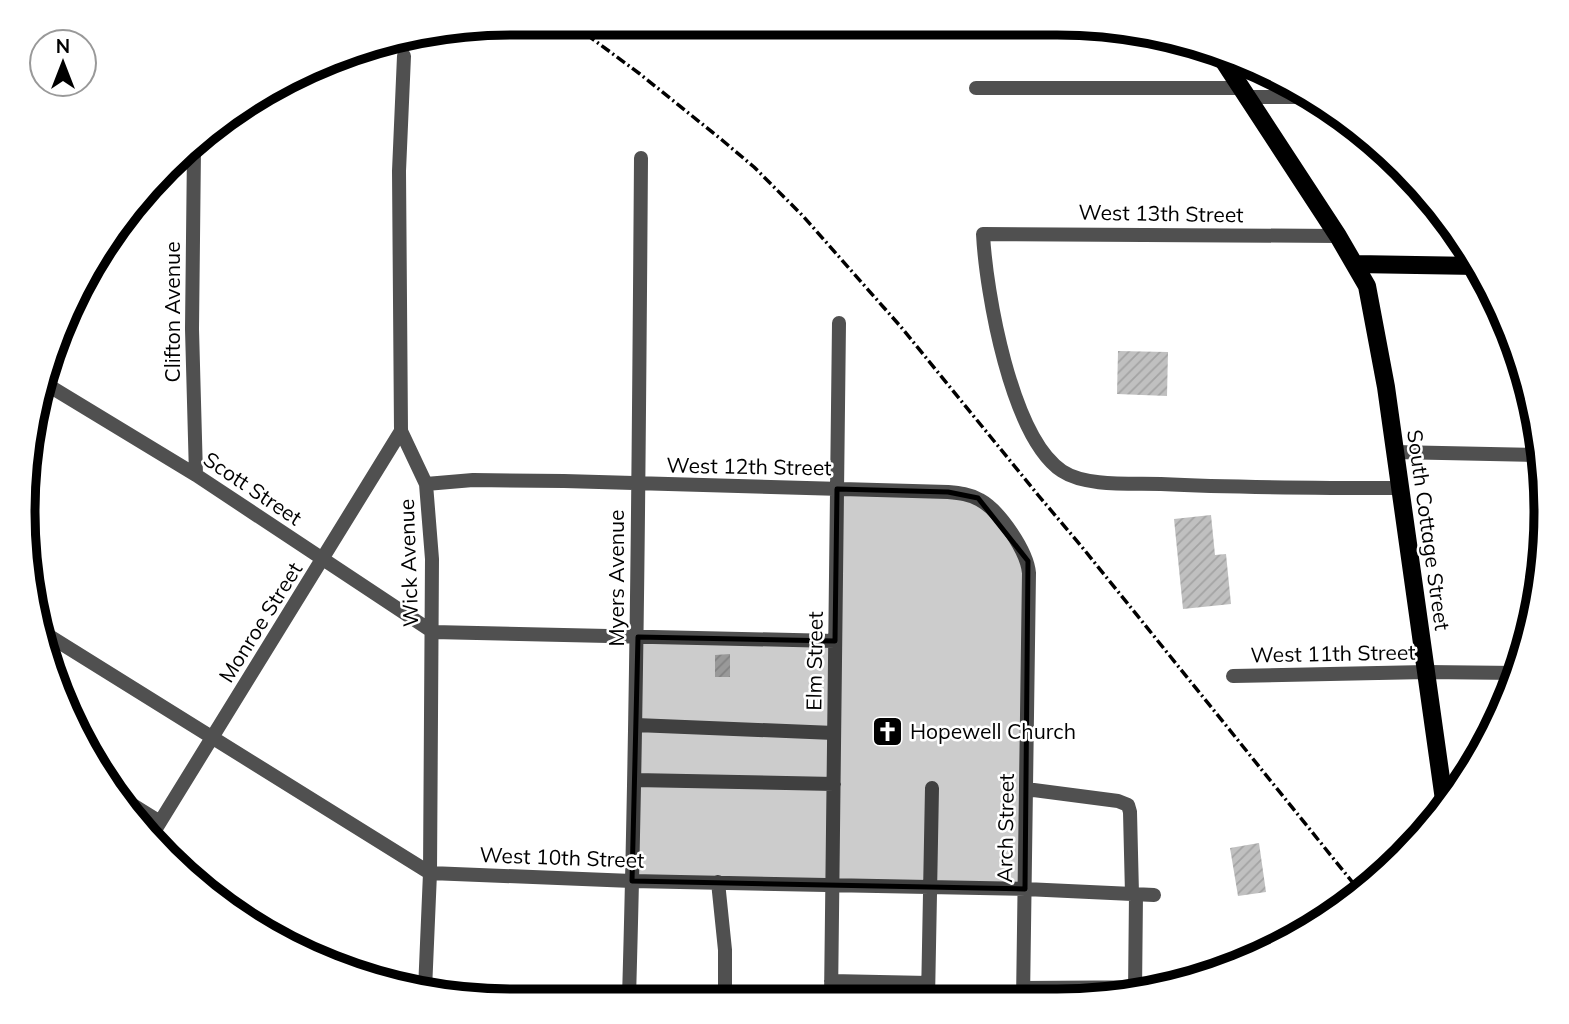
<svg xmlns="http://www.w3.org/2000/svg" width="1569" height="1024" viewBox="0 0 1569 1024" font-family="Mulish,sans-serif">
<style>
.building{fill:url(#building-hatch)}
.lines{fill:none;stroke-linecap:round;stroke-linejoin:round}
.minor{stroke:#505050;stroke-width:14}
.major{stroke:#000;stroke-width:18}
.rail{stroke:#000;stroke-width:3.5;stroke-dasharray:10 3.5 2 3.5;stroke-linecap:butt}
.marked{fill:#000;fill-opacity:0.2;stroke:#000;stroke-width:5;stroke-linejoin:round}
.labels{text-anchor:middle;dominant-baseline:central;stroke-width:5;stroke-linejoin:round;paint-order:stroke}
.street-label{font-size:21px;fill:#000;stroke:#fff}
.poi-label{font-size:21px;fill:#000;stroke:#fff;text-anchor:start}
.rim{fill:none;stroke:#000;stroke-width:9}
</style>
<defs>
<pattern id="building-hatch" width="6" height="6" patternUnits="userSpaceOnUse" patternTransform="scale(1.75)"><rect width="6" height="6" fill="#c0c0c0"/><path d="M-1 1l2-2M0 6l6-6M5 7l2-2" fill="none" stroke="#a3a3a3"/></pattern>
</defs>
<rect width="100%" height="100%" fill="#fff"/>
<!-- building -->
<path class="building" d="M1118,351l50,1 -1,44 -50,-2z
M1211,515l4,40 11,-1 5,50 -48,5 -9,-90z
M730,654v23h-15v-22z
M1259,843l7,49 -28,4 -8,-48z"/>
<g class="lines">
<!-- minor -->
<path class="minor" d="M649,30l1,-6
M404,56l-5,115 2,260 25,53 6,75 -2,314 -5,117
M976,88h265
M1247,97h62
M194,149l-2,180 4,146
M1338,236l-355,-2c3,58 28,203 79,237 24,16 70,12 99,13 80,4 159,4 239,4
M46,384l150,91 237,157 402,9
M1394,452l147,3
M426,484l47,-4 91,1 384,11c11,1 22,2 32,8 20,11 47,51 49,73l-6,427
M38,629l392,244 202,8 393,8 129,6
M1233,676l193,-4 92,1
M636,725l198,8
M635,780l199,4
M1026,789l92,12 10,4 2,7 2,82
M123,799l37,23
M152,835l249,-404
M718,882l7,68v48
M831,981l97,2
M1023,988l144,-1
M1135,993l1,-99
M629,998c8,-280 10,-560 12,-840
M831,999l8,-676
M928,999l4,-211"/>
<!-- major -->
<path class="major" d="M1221,57l117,179 29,50 19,101 59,420
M1355,264l122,2"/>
<!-- rail -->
<path class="rail" d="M571,23l69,51 82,66 32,27 49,49 98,111 137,168 44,52 280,347"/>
</g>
<!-- marked area -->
<path class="marked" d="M837,489l111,3 30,6 50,63 -3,328 -393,-8 6,-244 197,4z"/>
<!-- icons -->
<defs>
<symbol id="church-square" viewBox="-11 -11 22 22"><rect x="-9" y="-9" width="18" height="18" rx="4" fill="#000" stroke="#fff"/><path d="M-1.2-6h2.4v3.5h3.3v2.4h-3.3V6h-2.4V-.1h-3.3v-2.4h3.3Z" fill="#fff"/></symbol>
</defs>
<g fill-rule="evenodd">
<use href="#church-square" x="870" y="714" width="35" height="35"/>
</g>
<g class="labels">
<!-- street labels -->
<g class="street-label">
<text transform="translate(1161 213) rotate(1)">West 13th Street</text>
<text transform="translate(172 312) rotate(-90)">Clifton Avenue</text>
<text transform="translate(749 466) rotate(1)">West 12th Street</text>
<text transform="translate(253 488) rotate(34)">Scott Street</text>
<text transform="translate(1429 530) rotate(82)">South Cottage Street</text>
<text transform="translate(408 563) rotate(-92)">Wick Avenue</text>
<text transform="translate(616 578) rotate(-90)">Myers Avenue</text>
<text transform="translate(260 622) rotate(-58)">Monroe Street</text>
<text transform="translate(1333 653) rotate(-1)">West 11th Street</text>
<text transform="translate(814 661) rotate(-89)">Elm Street</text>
<text transform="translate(1005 828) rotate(-89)">Arch Street</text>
<text transform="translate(562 857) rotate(2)">West 10th Street</text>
</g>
<!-- poi labels -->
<g class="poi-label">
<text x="910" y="731">Hopewell Church</text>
</g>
</g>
<!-- crop -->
<path d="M0 0H1569V1024H0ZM512 35H1057A477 477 0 0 1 1534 512V512A477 477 0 0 1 1057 989H512A477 477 0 0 1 35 512V512A477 477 0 0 1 512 35Z" fill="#fff" fill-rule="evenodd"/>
<path class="rim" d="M512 35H1057A477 477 0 0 1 1534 512V512A477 477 0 0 1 1057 989H512A477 477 0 0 1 35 512V512A477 477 0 0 1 512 35Z"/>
<!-- north arrow -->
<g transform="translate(63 63)"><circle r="33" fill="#ffffff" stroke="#999999" stroke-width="2"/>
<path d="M0-5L12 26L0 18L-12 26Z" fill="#000000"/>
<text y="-10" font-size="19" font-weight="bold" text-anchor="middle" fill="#000000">N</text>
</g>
</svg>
